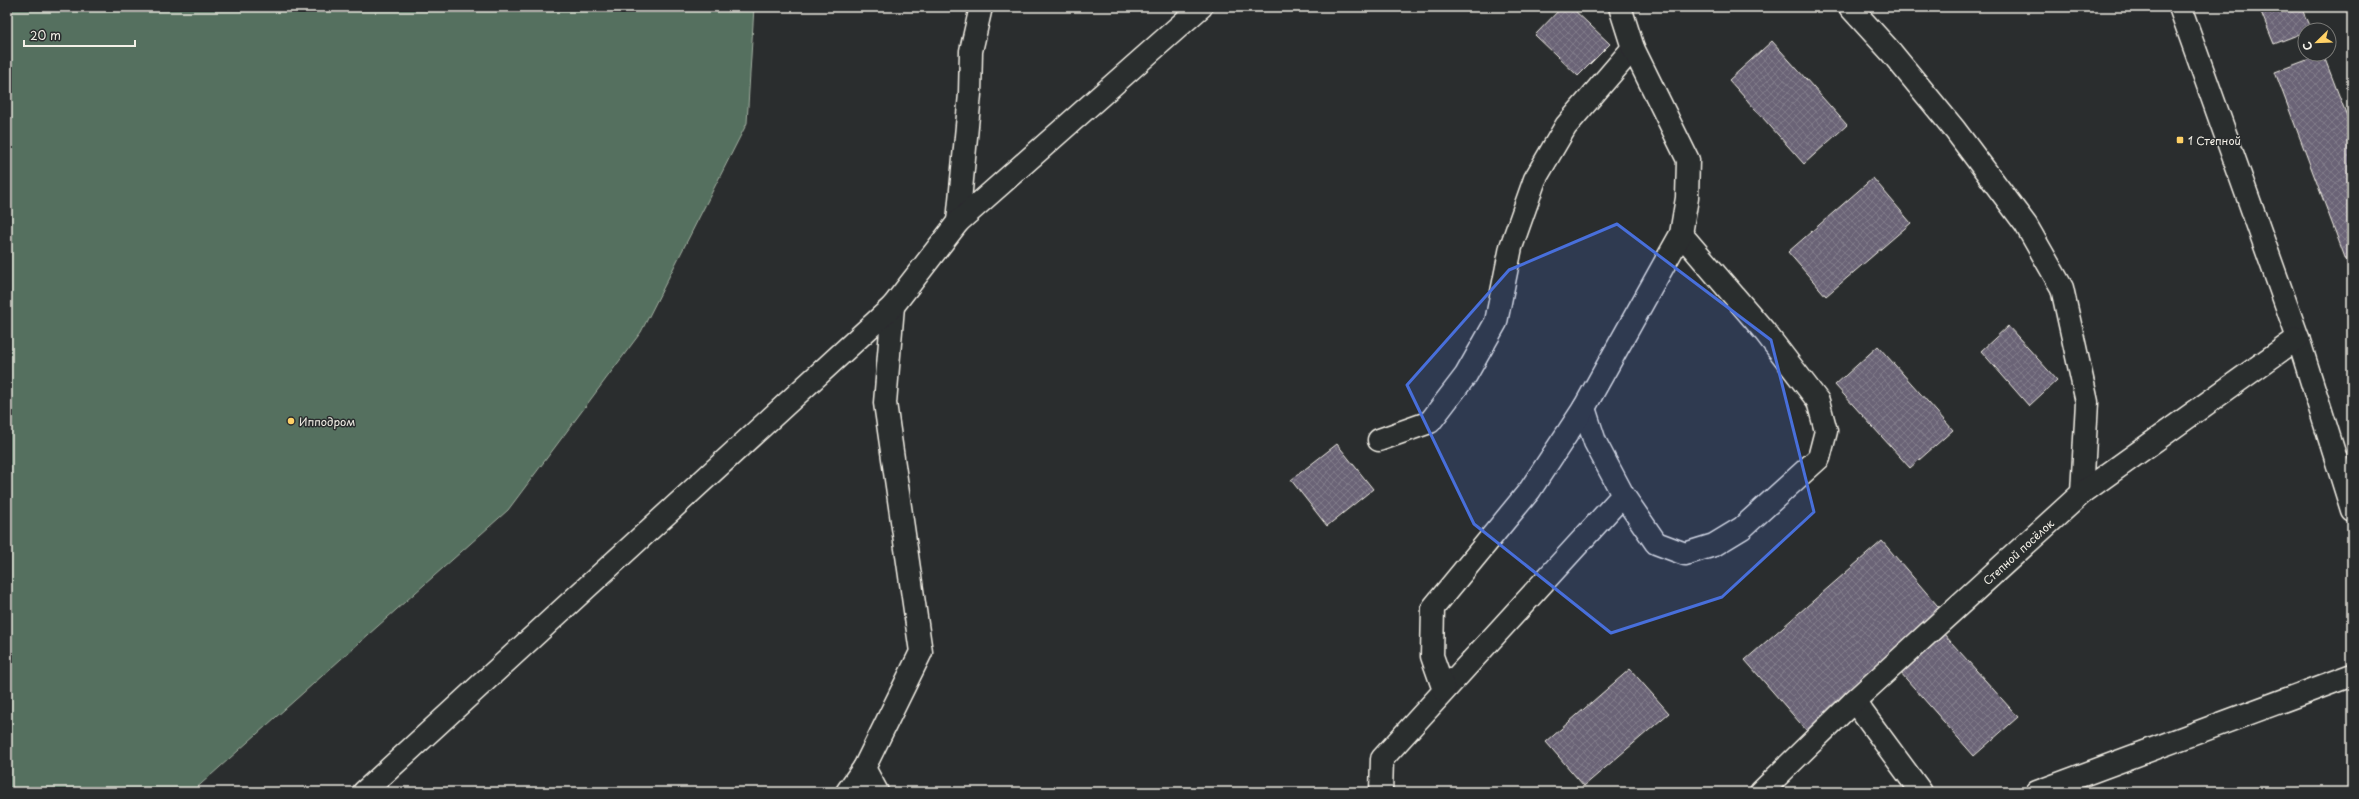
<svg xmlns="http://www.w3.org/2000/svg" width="2359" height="799" viewBox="0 0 2359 799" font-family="'Playpen Sans',sans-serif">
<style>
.pitch{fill:#55705e;stroke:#a4b0a3}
.building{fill:url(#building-cross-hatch);stroke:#f4f1e8}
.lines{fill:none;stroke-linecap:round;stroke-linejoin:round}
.lane-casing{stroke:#f4f1e8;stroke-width:25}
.street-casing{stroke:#f4f1e8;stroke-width:25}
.lane{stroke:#2a2d2e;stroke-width:22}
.street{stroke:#2a2d2e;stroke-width:22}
.marked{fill:#486fdb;fill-opacity:0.2;stroke:#486fdb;stroke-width:3;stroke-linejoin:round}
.poi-dot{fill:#ffd166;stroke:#2a2d2e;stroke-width:1.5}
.labels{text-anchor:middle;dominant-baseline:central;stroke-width:3;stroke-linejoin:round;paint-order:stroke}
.poi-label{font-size:11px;fill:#f4f1e8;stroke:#2a2d2e;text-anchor:start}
.street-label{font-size:11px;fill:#f4f1e8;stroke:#2a2d2e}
</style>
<defs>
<pattern id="building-cross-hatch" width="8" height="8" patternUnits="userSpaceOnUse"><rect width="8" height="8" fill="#6b6476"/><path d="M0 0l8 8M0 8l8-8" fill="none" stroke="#817b8a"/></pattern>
</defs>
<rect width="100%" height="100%" fill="#2a2d2e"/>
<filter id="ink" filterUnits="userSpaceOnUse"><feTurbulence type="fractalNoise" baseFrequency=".025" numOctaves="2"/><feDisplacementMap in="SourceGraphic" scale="8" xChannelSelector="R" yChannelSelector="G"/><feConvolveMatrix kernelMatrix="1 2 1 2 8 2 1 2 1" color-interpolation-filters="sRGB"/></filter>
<g filter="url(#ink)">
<!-- pitch -->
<path class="pitch" d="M7,7h747l-7,116 -106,209 -133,178 -316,282h-185z"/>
<!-- building -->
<path class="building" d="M1562,7h9l39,37 -32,32 -43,-41z
M2259,7h42l10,23h-6v2l-31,12z
M1772,41l75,84 -43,39 -75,-84z
M2323,54l29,75v147l-77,-204z
M1873,178l38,45 -85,73 -38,-44z
M2008,326l49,54 -28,26 -48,-55z
M1878,346l75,84 -43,38 -75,-83z
M1337,444l36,45 -46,37 -36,-46z
M1882,541l61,71 -136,119 -62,-71z
M1943,633l75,84 -44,39 -74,-84z
M1630,669l39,44 -85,73 -38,-44z"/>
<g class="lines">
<defs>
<path id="lane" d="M1379,440l51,-18 36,-47 30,-53 15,-75 24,-68 31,-53 67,-78
M1623,495l33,48 29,11 29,-9 28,-17 77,-70 7,-27 -8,-30 -53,-69 -84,-98
M1854,701l67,91
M1381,792l1,-33 241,-264 -28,-53 -11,-34
M2037,792l315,-117"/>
<g id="street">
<path d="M1850,7l41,45 64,78 71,95 36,63 25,114 -5,91"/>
<path d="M2180,7l118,331 54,172"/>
<path d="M958,222l12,-128 1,-43 10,-44"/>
<path d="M1444,690l-12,-34 1,-48 97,-118 54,-82 97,-174 6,-36 1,-38 -55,-112 -13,-41"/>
<path d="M864,768l57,-116 -36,-249 8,-97"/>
<path d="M364,792l529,-486 65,-84 243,-215"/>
<path d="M847,792l17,-24 13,24"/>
<path id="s1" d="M1761,792l93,-91 228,-208 216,-155"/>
</g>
</defs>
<!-- lane casing -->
<use href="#lane" class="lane-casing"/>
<!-- street casing -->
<use href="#street" class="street-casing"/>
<!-- lane -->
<use href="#lane" class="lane"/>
<!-- street -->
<use href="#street" class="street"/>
</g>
</g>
<!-- marked area -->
<path class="marked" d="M1617,224l154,116 43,172 -92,85 -111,36 -137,-109 -67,-139 102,-115z"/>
<!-- markers -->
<g class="poi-dot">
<rect x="2176" y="136" width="8" height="8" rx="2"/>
<circle cx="291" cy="421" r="4"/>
</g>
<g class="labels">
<!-- poi labels -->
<g class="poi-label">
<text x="2188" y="140">1 Степной</text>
<text x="299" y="421">Ипподром</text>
</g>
<!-- street labels -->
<g class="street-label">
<text stroke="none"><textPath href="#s1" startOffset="352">Степной посёлок</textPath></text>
</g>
</g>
<!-- margin -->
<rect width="2359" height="799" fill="none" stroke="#2a2d2e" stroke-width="24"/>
<rect x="12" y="12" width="2335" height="775" fill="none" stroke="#f4f1e8" stroke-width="1.5" filter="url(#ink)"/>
<!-- north arrow -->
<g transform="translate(2317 42) rotate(247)"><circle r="19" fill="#2a2d2e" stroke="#7b7b78"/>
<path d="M0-3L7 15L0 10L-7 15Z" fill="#ffd166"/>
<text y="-6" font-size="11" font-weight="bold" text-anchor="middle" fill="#f4f1e8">С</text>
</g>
<!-- scale -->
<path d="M24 40v6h111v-6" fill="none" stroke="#f4f1e8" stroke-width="2"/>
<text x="30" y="40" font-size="12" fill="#f4f1e8" stroke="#2a2d2e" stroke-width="3" paint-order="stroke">20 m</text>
</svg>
